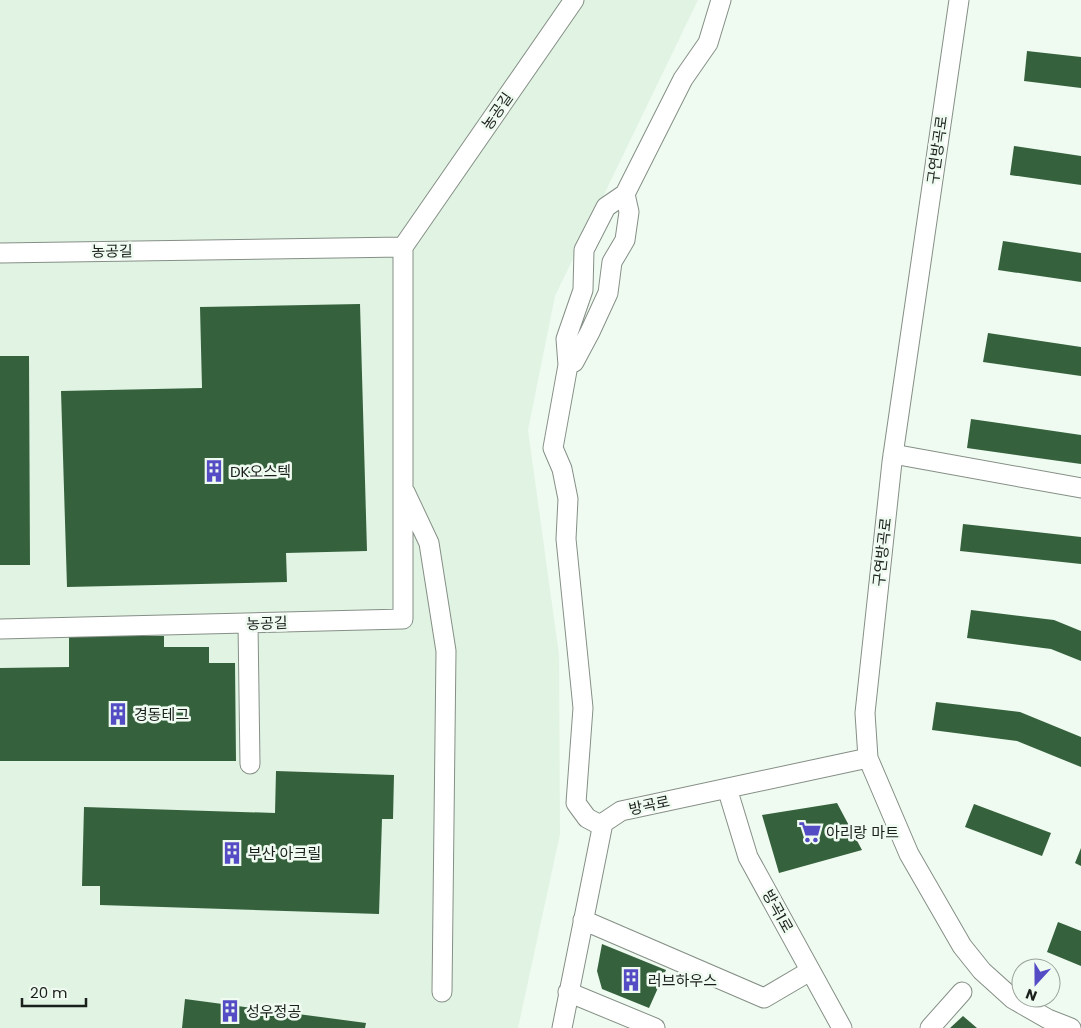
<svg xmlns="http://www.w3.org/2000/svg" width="1081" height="1028" viewBox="0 0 1081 1028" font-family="Poppins,'Noto Sans KR',sans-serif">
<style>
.built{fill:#e1f3e3}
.building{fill:#35623d}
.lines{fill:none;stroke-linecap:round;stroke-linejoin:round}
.street-casing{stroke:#858f86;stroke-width:21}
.street{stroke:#fff;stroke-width:19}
.labels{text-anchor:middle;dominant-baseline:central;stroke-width:5;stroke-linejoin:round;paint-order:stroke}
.street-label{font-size:15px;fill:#1b1f1c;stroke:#effaf0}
.poi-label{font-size:15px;fill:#1b1f1c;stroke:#effaf0;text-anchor:start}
</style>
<rect width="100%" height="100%" fill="#effaf0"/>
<!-- built -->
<path class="built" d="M0,0h698l-143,296 -27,134 31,225 1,179 -42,194h-518z"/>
<!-- building -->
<path class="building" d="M1027,51l54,6v31l-57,-7z
M1014,146l67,10v29l-71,-10z
M1003,241l78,12v29l-83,-12z
M360,304l7,247 -81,2 1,29 -220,5 -6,-196 141,-3 -2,-81z
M988,333l93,14v29l-98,-14z
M0,356h29l1,209h-30z
M971,419l110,16v29l-114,-16z
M963,524l118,13v27l-121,-13z
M971,610l83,10 27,11v30l-30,-12 -84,-11z
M69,636h95v11h45v16h26l1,98h-236v-93l69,-1z
M936,702l84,10 61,25v30l-64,-26 -85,-11z
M276,771l118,4 -1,44h-11l-3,95 -279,-9v-19h-18l2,-79 191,6z
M837,803l25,47 -83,23 -17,-58z
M974,804l77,29 -9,23 -77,-29z
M1081,848v18l-6,-3z
M1058,922l23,9v35l-34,-14z
M602,944l64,26 -17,38 -47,-19 -5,-18z
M185,999l181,24 -1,5h-183z
M963,1016l14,12h-27z"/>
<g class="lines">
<defs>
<path id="street" d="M959,0l-67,462 -27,251 3,45 41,96 53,92 20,25 31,28 35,20 23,9
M0,253l403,-6
M568,365l6,-3 16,-30 18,-39 4,-31 13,-22 4,-28 -4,-18
M893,454l188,34
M405,492l24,51 17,108 -4,341
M248,624l2,140
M0,629l403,-10v-372l171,-247
M727,788l21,69 94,171
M602,826l-15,-8 -11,-15 7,-95 -17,-169 2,-40 -6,-30 -9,-21 15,-83 -2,-26 17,-49 1,-40 22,-43 19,-13 58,-115 25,-36 13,-43
M583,920l181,78 46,-27
M568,992l87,36
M562,1028l41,-205 18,-12 247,-53
M930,1028l32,-36"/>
</defs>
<!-- street casing -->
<use href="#street" class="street-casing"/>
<!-- street -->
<use href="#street" class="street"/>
</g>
<!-- icons -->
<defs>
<symbol id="building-bare" viewBox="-9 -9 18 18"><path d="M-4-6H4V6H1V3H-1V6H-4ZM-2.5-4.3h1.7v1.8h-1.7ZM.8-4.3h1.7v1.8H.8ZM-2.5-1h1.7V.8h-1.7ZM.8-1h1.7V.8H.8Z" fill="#534cc4" stroke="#effaf0" stroke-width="2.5" paint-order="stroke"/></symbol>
<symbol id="supermarket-bare" viewBox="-9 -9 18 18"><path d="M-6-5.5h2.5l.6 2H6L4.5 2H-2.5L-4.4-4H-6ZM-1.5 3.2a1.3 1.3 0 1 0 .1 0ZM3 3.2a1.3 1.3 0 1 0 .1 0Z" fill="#534cc4" stroke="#effaf0" stroke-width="2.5" paint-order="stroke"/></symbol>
</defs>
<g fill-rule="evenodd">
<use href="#building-bare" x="198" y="455" width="32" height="32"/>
<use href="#building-bare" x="102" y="698" width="32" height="32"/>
<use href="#supermarket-bare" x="794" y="816" width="32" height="32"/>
<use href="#building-bare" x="216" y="837" width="32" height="32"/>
<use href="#building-bare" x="615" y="964" width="32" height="32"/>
<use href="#building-bare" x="214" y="995" width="32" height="32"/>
</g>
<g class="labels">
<!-- street labels -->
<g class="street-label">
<text transform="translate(497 111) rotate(-55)">농공길</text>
<text transform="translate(937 150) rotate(-82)">구연방곡로</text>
<text transform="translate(112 251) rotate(-1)">농공길</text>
<text transform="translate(882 552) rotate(-84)">구연방곡로</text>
<text transform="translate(267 623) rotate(-2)">농공길</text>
<text transform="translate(649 805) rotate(-12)">방곡로</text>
<text transform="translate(778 911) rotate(61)">방곡1로</text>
</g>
<!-- poi labels -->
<g class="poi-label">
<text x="230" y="471">DK오스텍</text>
<text x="134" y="714">경동테그</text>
<text x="826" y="832">아리랑 마트</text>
<text x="248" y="853">부산 아크릴</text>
<text x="648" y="980">러브하우스</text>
<text x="246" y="1011">성우정공</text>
</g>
</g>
<!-- north arrow -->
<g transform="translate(1036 983) rotate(201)"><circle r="24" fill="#effaf0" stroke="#9aa29b"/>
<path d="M0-4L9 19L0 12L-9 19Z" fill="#534cc4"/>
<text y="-8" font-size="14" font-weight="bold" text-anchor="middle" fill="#1b1f1c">N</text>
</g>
<!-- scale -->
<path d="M22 998v8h64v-8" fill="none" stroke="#1b1f1c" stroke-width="2.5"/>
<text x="30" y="998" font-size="15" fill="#1b1f1c" stroke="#effaf0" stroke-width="4" paint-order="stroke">20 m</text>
</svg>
